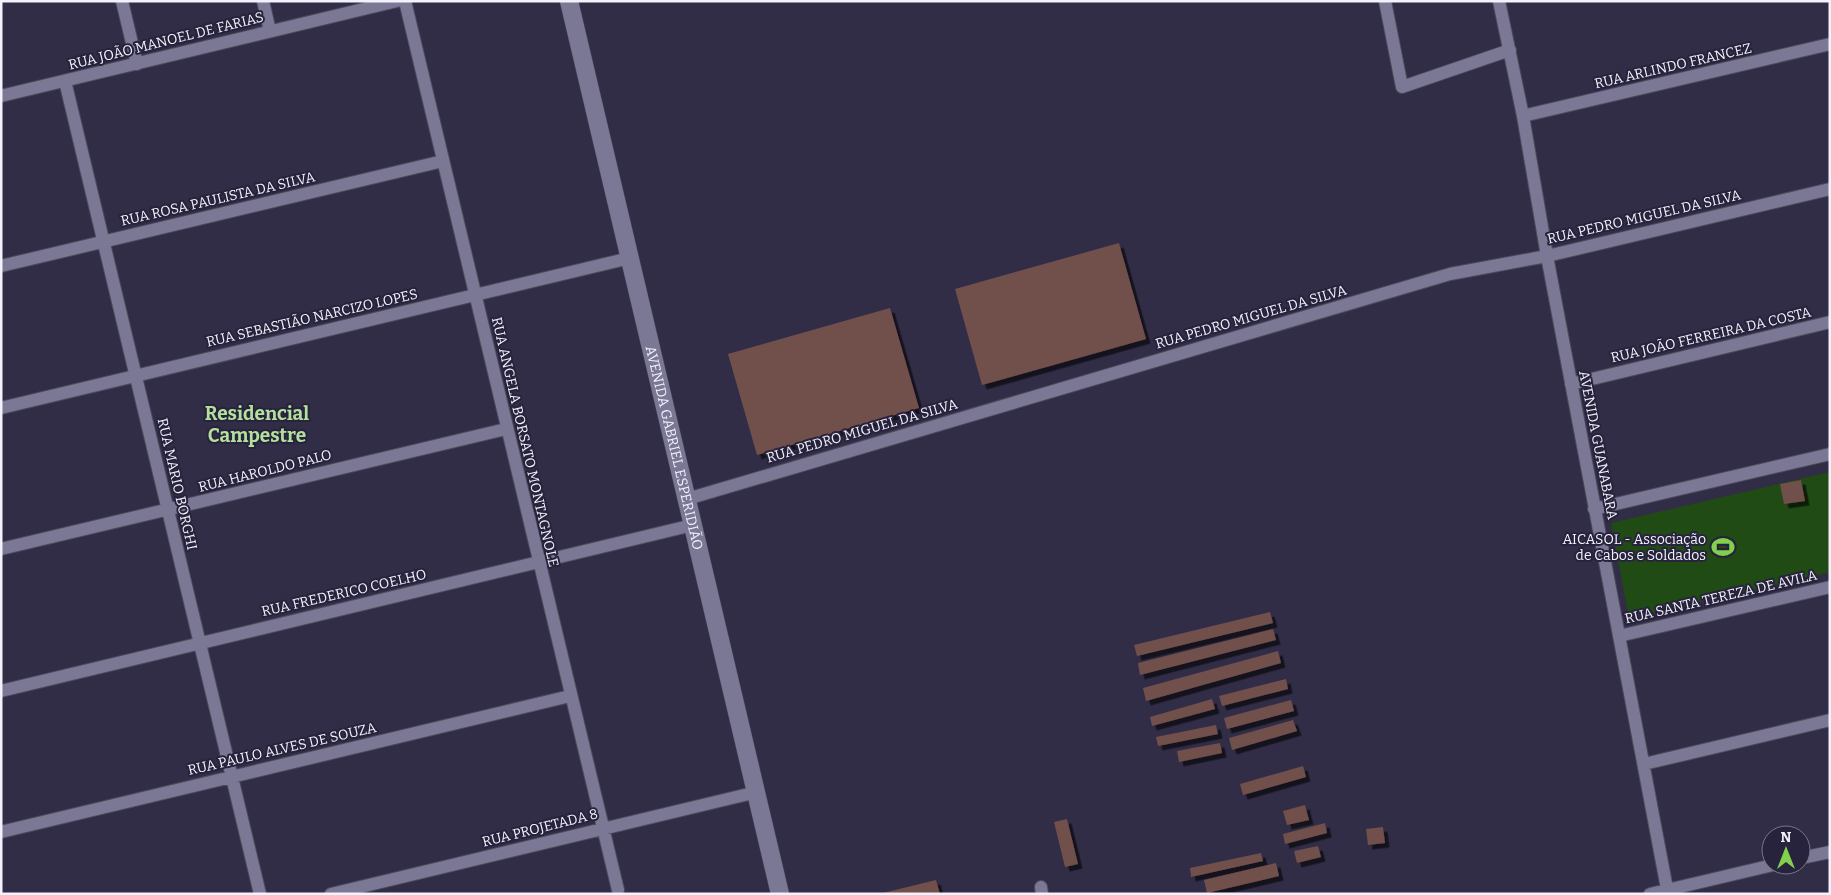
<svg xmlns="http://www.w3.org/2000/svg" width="1831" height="895" viewBox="0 0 1831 895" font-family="Bitter,serif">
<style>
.green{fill:#204b14}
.building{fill:#714f4c;filter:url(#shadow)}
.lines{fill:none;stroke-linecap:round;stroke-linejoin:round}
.street-casing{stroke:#4d4a5e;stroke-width:14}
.secondary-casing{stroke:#4d4a5e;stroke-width:19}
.street{stroke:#7b7896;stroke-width:12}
.secondary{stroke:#7b7896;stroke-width:18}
.labels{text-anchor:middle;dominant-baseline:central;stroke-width:4;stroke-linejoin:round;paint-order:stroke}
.street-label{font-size:14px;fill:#f3f2fc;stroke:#27233c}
.poi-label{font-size:14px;fill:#f3f2fc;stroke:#27233c;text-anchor:end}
.district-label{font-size:19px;font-weight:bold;fill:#b5df9d;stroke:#27233c}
</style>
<defs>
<filter id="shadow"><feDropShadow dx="4.5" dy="4.5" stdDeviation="0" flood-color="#0009"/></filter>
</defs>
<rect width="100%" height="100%" fill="#312d47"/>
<!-- green -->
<path class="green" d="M1830,472v100l-201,46 -18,-95z"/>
<!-- building -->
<path class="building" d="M1119,243l27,96 -164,46 -27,-96z
M890,308l29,100 -162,47 -29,-101z
M1801,480l4,21 -21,3 -4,-20z
M1270,612l3,11 -136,33 -3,-11z
M1273,629l3,11 -136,35 -2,-12z
M1278,651l3,12 -135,38 -3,-13z
M1286,679l2,10 -66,17 -3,-10z
M1212,699l3,10 -63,17 -2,-9z
M1291,700l3,11 -67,18 -3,-11z
M1293,720l4,11 -65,19 -3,-12z
M1216,725l2,9 -60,12 -2,-9z
M1220,743l2,10 -43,9 -2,-11z
M1303,766l3,11 -63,18 -3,-11z
M1305,805l4,15 -22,5 -4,-14z
M1067,819l11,45 -13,3 -11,-45z
M1325,823l2,10 -42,11 -2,-10z
M1383,827l2,16 -17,2 -2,-16z
M1318,846l3,11 -24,6 -3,-12z
M1261,853l2,8 -72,16 -1,-9z
M1276,863l3,13 -72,17 -3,-13z
M936,880l4,14h-56l-1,-1z"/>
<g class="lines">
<defs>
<path id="street" d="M122,1l15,63
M263,1l7,30
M405,1l213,889
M1385,1l17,86 108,-37
M1499,1l24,115 24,140 121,638
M65,81l195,813
M1,96l396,-95
M1523,116l307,-72
M1,266l442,-105
M1571,384l259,-62
M1,408l629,-150
M687,499l763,-225 97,-18 283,-67
M1594,509l236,-55
M1,549l505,-120
M1619,636l211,-49
M1,691l692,-166
M1644,764l186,-44
M1,832l569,-136
M1801,858l29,-6
M1041,887l1,7
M331,894l426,-102
M1650,894l123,-29"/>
<g id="secondary">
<path id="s1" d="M569,1l211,893"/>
</g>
</defs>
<!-- street casing -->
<use href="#street" class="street-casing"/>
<!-- secondary casing -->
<use href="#secondary" class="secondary-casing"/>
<!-- street -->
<use href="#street" class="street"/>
<!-- secondary -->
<use href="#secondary" class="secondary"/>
</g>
<!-- icons -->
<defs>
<symbol id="stadium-bare" viewBox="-9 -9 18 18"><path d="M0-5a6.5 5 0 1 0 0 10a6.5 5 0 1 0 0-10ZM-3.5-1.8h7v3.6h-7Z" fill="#83d04e" stroke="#27233c" stroke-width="2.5" paint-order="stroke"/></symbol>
</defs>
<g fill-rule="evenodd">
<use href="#stadium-bare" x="1707" y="531" width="32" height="32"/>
</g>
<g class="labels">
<!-- street labels -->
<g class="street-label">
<text transform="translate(166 41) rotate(-14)">RUA JOÃO MANOEL DE FARIAS</text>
<text transform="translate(1673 66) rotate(-13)">RUA ARLINDO FRANCEZ</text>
<text transform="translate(218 199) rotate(-13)">RUA ROSA PAULISTA DA SILVA</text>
<text transform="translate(1644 217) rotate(-13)">RUA PEDRO MIGUEL DA SILVA</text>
<text transform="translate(1251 317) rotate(-16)">RUA PEDRO MIGUEL DA SILVA</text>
<text transform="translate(312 318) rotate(-13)">RUA SEBASTIÃO NARCIZO LOPES</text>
<text transform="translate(1711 335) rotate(-13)">RUA JOÃO FERREIRA DA COSTA</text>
<text transform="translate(862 431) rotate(-16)">RUA PEDRO MIGUEL DA SILVA</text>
<text transform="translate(525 442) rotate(77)">RUA ANGELA BORSATO MONTAGNOLE</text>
<text transform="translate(1598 445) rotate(79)">AVENIDA GUANABARA</text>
<text stroke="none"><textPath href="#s1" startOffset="459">AVENIDA GABRIEL ESPERIDIÃO</textPath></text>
<text transform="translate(265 471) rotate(-14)">RUA HAROLDO PALO</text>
<text transform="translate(177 484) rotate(77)">RUA MARIO BORGHI</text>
<text transform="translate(344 593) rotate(-13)">RUA FREDERICO COELHO</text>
<text transform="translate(1721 597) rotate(-13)">RUA SANTA TEREZA DE AVILA</text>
<text transform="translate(282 749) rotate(-13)">RUA PAULO ALVES DE SOUZA</text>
<text transform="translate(540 828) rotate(-14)">RUA PROJETADA 8</text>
</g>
<!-- poi labels -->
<g class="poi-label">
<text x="1706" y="539">AICASOL - Associação<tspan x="1706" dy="16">de Cabos e Soldados</tspan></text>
</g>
<!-- district labels -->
<g class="district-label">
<text x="257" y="413">Residencial<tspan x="257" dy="22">Campestre</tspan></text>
</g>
</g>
<!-- border -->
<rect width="1831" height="895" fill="none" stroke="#f3f2fc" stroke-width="5"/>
<!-- north arrow -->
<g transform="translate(1786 850)"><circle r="24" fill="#27233c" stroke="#797689"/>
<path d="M0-4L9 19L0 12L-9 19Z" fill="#83d04e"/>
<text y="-8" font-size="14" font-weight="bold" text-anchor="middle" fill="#f3f2fc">N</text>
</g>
</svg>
